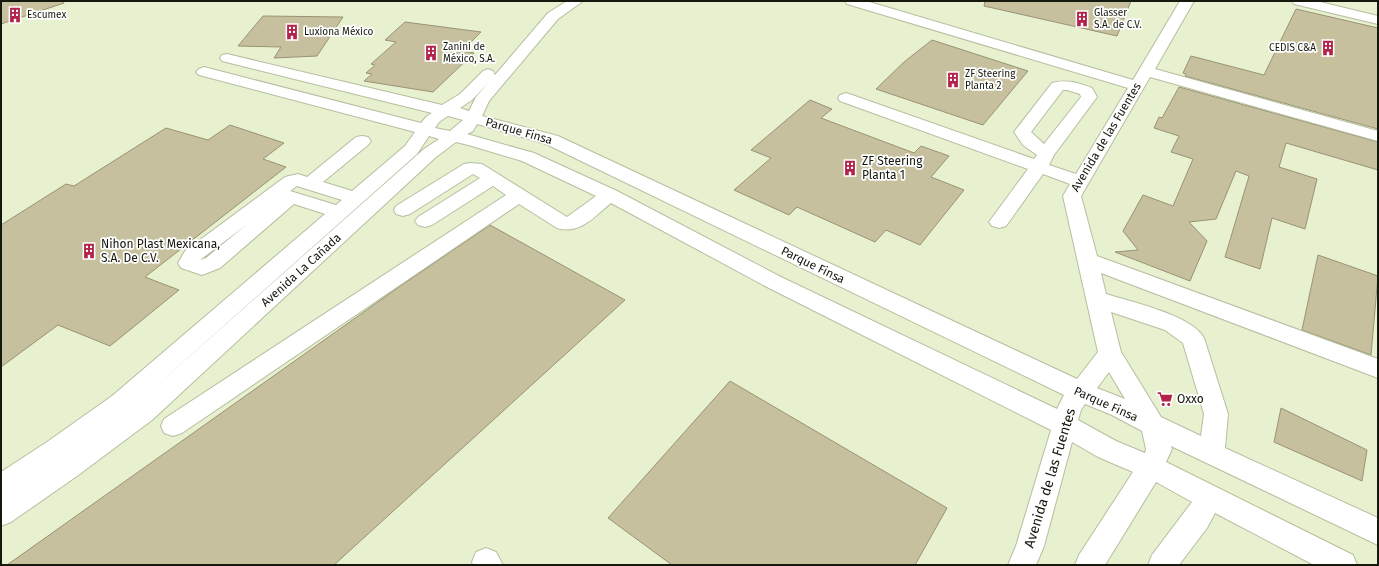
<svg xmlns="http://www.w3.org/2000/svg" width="1379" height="566" viewBox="0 0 1379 566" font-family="'Fira Sans',sans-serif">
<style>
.building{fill:#c6c09f;stroke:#999373}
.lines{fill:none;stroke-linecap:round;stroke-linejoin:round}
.minor-casing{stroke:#b6be9f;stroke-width:2}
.minor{fill:#fff;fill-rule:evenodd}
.labels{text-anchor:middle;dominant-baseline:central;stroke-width:3.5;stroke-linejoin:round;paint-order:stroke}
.far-poi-label{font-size:10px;fill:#15180d;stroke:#fff;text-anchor:start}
.street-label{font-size:12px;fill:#15180d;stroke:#fff}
.poi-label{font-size:12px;fill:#15180d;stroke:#fff;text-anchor:start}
.near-street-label{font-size:14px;fill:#15180d;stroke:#fff}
</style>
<rect width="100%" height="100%" fill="#e7f0cf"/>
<!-- building -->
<path class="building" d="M1,1h62l1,2 -63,21z
M985,1h146l-14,35 -133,-30z
M1296,9l82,19v101l-193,-53 1,-2 -3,-1 8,-17 73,19z
M263,16l80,1 -26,39 -43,2 7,-11 -43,-1z
M405,22l76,10 -19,19 12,2 -41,39 -69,-11 8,-7 -6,-1 9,-8 -4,-1 25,-22 -11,-2z
M932,40l96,31 -45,54 -107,-36 28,-27z
M1179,87l199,55v28l-92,-27 -7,24 38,12 -12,50 -33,-11 -12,51 -35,-12 24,-81 -13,-5 -20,48 -27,3 18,19 -17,40 -75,-29 23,-2 -15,-19 20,-36 30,11 20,-47 -22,-7 8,-16 -25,-8 5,-11 3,1z
M810,100l22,9 -11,9 93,35 7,-7 28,10 -18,21 33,13 -44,55 -34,-15 -11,12 -78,-35 -8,8 -55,-25 37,-32 -20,-8z
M230,125l54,18 -21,16 23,8 -141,110 34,13 -69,56 -52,-21 -57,42v-142l65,-41 8,2 92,-58 42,12z
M490,225l135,75 -291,265h-327l392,-278z
M1318,255l60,21 -7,79 -69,-25z
M730,381l217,127 -32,57h-243l-64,-47z
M1281,408l86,42 -5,31 -88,-39z"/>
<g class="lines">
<defs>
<path id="minor" d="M567,1h16l-25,18 -69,82 -7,15 76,20 519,243 21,-27 -35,-156 7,-12 -27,-10 -37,52 -7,2 -7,-2 -3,-4 39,-53 -188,-68 -2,-3 2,-3 6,-2 6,2 182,64 3,-4 -14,-10 -9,-13 38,-49c15,-4 26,0 40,5l5,9 -43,58 -5,10 27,9 52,-86 -281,-84 -2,-3h21l267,79 47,-79h14l-39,68 223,62v10l-228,-64 -69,119 16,60 281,103v19l-277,-105 5,21c25,8 86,21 98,44l24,76 -3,34 153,70v27l-207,-99 1,3 -6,13 187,93 4,10h-43l-99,-52 -8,15 -28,37h-31l4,-10 40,-53 -36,-20 -51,83h-30l4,-10 54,-83 -35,-15 -26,-15 -28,104 -8,19h-28l8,-19 35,-116 -284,-143 -156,-84c-16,13 -31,32 -54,25l-38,-24 -337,229 -9,3 -9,-3 -3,-7 3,-7 342,-224 -13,-9 -61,39 -7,2 -7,-2 -3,-4 3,-4 62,-39 -7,-4 -63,40 -7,2 -7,-2 -2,-4 2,-4 68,-42 6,-1 12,1 85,53 29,-21 -74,-35 -50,-15 -16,-4 -20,15 -284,263 -75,56 -66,46 -10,4v-54l46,-30 65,-46 213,-182 -31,-10 -74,64 -18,7 -21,-7 -3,-5 7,-12 100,-74 13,-3 9,3 49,-40 6,-1 6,1 3,4 -3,4 -45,37 29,9 53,-45 10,-14 -216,-57 -3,-3 3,-3 5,-2 217,56 6,-7 5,-3 -210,-52 -2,-3 2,-3 5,-1 215,51 18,-11 23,-23 5,-2 5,2 2,4 53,-62zM489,82l-13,15 -7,14 -9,-3 12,-8zM1063,90h4l13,4 1,3 -37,47 -13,-12zM448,116l15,4 -13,11 -15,-3 4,-6zM477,124l69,20 518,251 -7,14 -276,-132 -164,-86 -83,-38 -67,-19 6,-3zM429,136l10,3 -15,10 -286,253 279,-248zM297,186l6,2 39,12 -6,5 -46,-14zM246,225l-40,33 -6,2zM1111,312l54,18 18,13 21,71 -3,22 -40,-19 -40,-65zM1109,372l16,27 -28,-11zM1085,404l27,11 30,16 4,18 -1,4 -29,-12 -38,-21 3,-10z
M1292,1h24l62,15v8l-84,-20z
M486,548l10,4 7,13h-30l-1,-3 4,-10z"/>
</defs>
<!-- minor casing -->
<use href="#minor" class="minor-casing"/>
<!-- minor -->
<use href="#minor" class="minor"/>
</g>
<!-- icons -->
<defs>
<symbol id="building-bare" viewBox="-9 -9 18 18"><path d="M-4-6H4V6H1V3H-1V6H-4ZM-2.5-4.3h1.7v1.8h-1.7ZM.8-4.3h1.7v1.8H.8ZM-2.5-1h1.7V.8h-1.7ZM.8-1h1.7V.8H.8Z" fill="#b3224b" stroke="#fff" stroke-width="2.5" paint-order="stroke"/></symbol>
<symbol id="supermarket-bare" viewBox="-9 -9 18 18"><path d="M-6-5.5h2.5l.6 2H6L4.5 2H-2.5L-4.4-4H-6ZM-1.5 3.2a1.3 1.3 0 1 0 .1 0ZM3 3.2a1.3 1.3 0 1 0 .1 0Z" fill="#b3224b" stroke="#fff" stroke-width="2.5" paint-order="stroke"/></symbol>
</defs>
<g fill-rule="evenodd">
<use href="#building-bare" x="4" y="4" width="22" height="22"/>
<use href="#building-bare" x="1071" y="8" width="22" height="22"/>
<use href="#building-bare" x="281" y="21" width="22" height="22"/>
<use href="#building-bare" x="1317" y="37" width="22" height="22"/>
<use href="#building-bare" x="420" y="42" width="22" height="22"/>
<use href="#building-bare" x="942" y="69" width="22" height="22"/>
<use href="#building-bare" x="839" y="157" width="22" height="22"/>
<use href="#building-bare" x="78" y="240" width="22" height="22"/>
<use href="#supermarket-bare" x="1154" y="388" width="22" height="22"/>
</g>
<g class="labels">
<!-- far-poi labels -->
<g class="far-poi-label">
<text x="1094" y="13">Glasser<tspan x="1094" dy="12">S.A. de C.V.</tspan></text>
<text x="27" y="15">Escumex</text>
<text x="304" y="32">Luxiona México</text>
<text x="443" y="47">Zanini de<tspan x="443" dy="12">México, S.A.</tspan></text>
<text x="1316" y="48" text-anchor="end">CEDIS C&amp;A</text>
<text x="965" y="74">ZF Steering<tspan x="965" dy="12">Planta 2</tspan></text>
</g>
<!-- street labels -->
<g class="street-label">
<text transform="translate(519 131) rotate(16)">Parque Finsa</text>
<text transform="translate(1106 137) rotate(-59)">Avenida de las Fuentes</text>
<text transform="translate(813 265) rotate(26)">Parque Finsa</text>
<text transform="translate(301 270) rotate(-42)">Avenida La Cañada</text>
<text transform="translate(1106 404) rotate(24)">Parque Finsa</text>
</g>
<!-- poi labels -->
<g class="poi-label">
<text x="862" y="161">ZF Steering<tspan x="862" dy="14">Planta 1</tspan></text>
<text x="101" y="244">Nihon Plast Mexicana,<tspan x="101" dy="14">S.A. De C.V.</tspan></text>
<text x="1177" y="399">Oxxo</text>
</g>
<!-- near-street labels -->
<g class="near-street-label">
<text transform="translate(1050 478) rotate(-73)">Avenida de las Fuentes</text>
</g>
</g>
<!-- border -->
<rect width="1379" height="566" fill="none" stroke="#15180d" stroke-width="4"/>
</svg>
